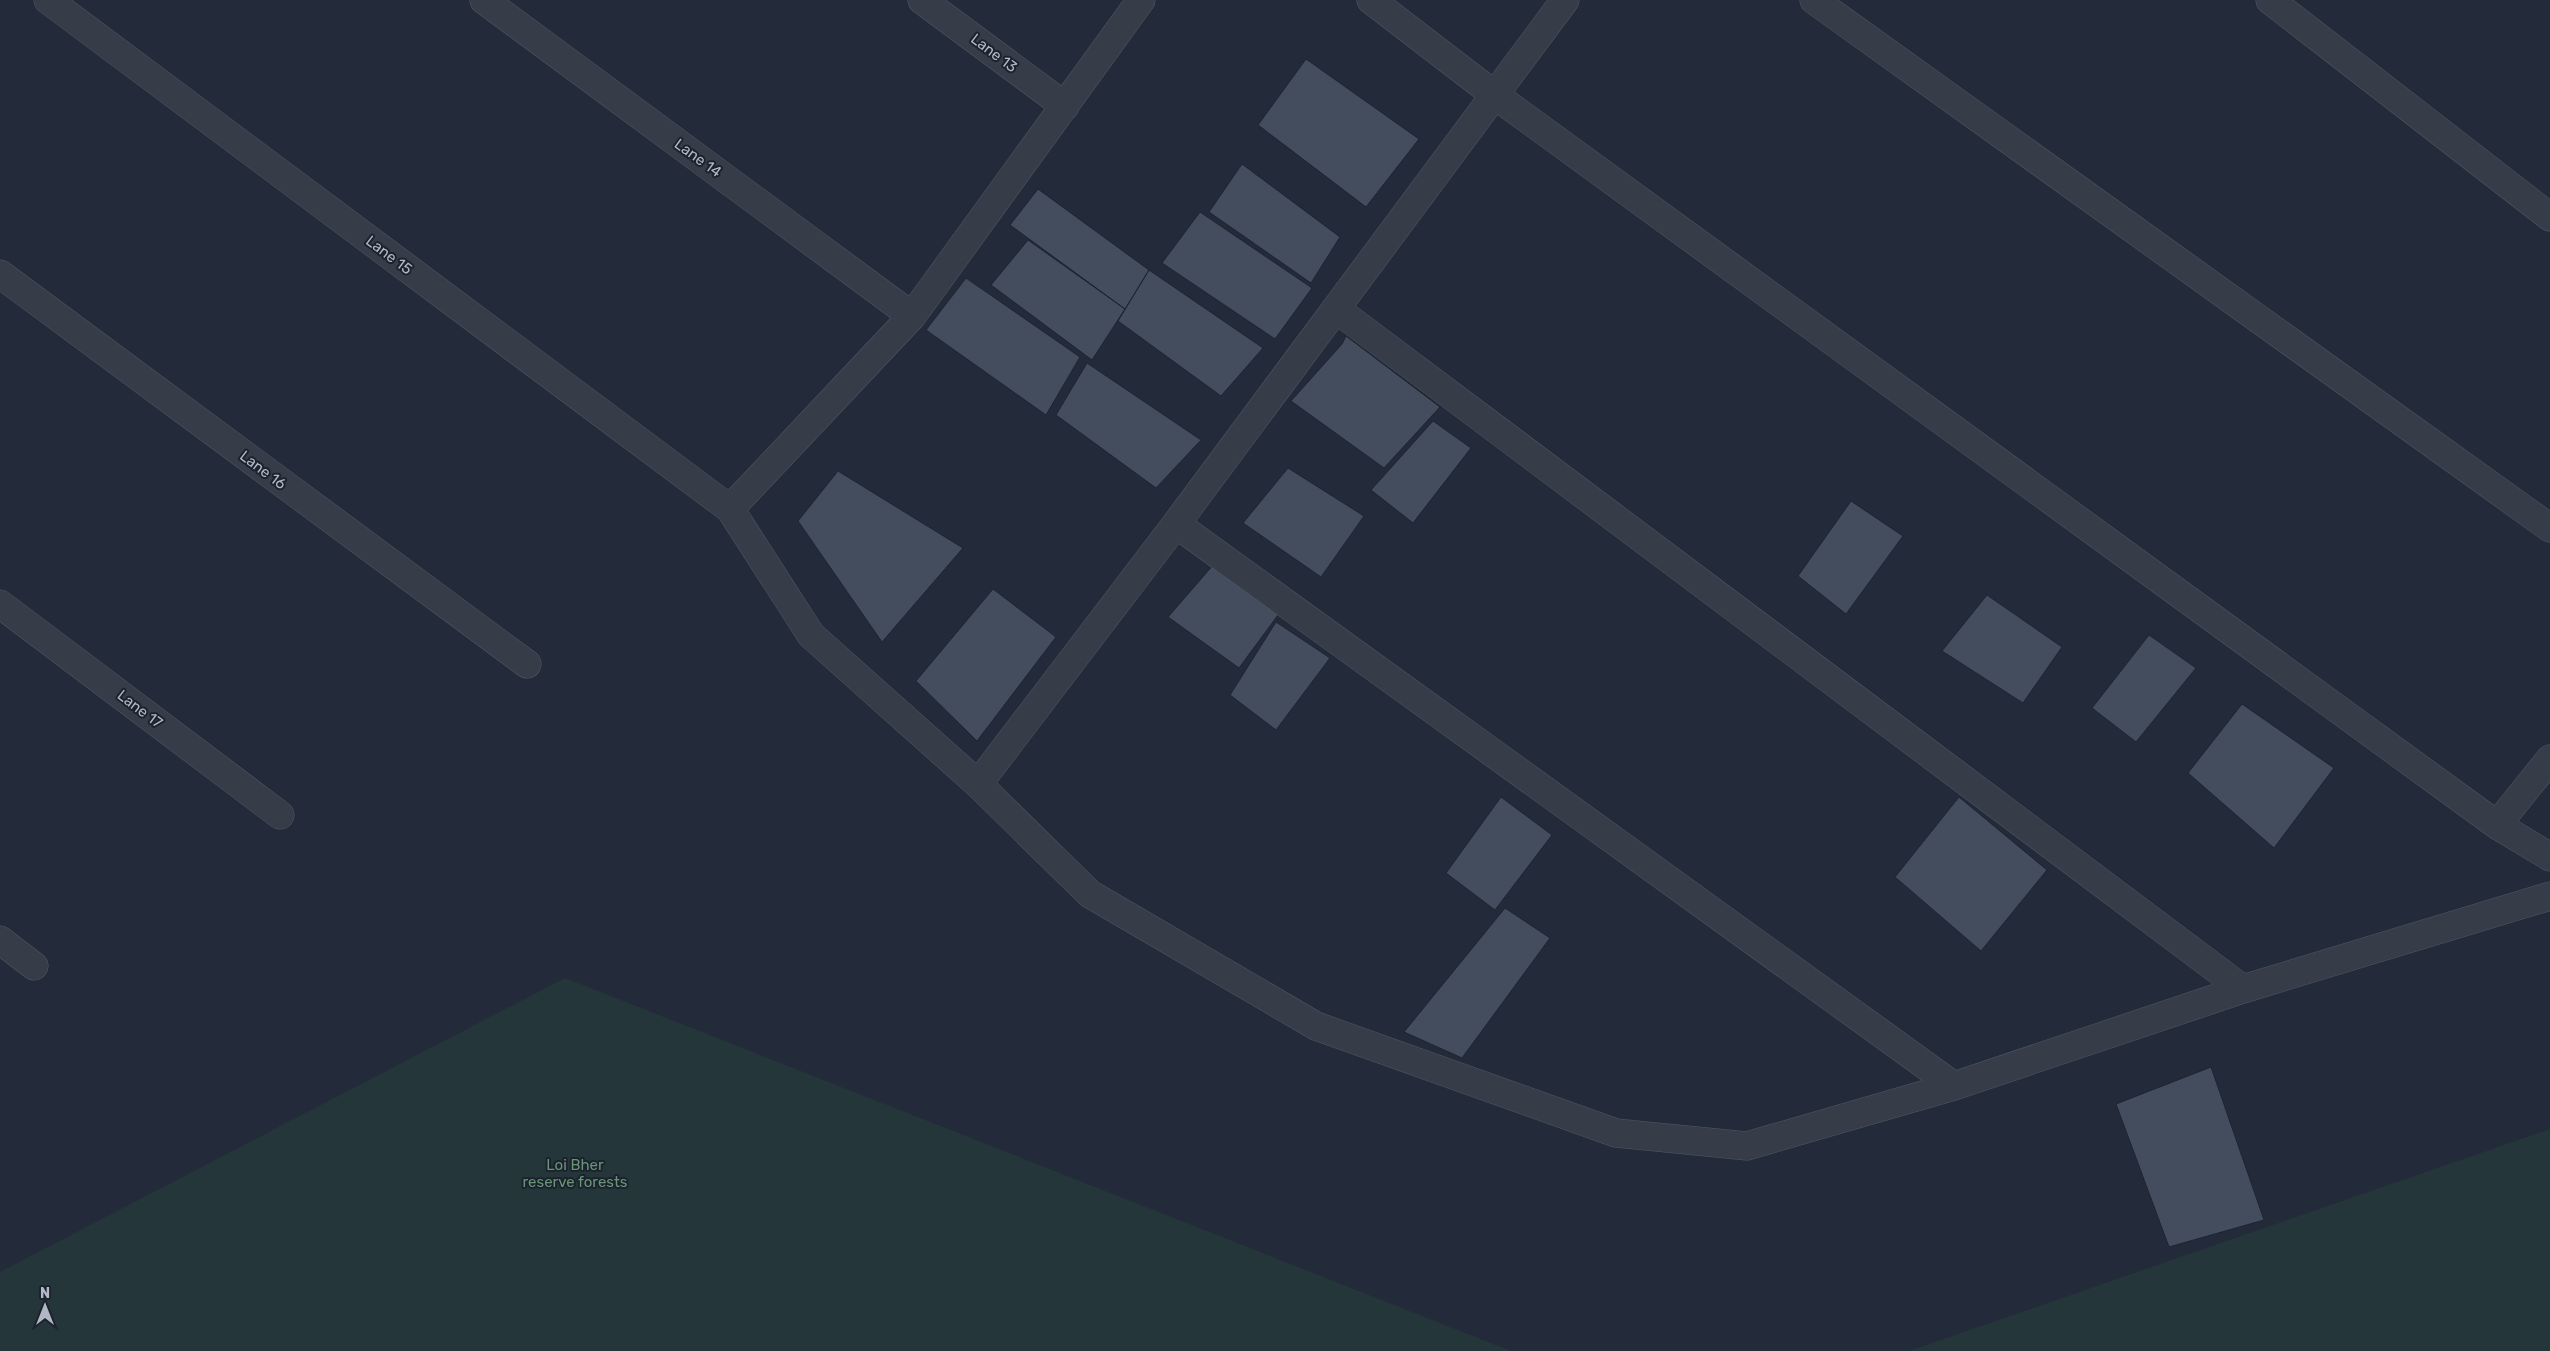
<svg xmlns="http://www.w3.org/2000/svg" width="2550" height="1351" viewBox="0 0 2550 1351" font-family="Rubik,sans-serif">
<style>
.green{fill:#25363a}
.building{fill:#444d5e;stroke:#1e2430}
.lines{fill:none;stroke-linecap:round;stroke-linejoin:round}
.minor-casing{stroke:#515764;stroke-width:29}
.minor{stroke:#363d49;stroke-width:28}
.labels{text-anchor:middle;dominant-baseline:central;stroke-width:4;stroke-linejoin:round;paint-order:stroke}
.street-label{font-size:15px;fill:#b1b7c5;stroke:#1c222e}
.park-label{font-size:15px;fill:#699577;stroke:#1c222e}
</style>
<rect width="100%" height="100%" fill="#232a39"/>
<!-- green -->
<path class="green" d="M565,978l946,373h-1511v-79z
M2550,1129v222h-641z"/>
<!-- building -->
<path class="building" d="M1306,59l113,80 -53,68 -108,-82z
M1242,164l98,73 -29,46 -102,-71z
M1038,189l111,81 -24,39 -115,-84z
M1200,212l112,76 -37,51 -113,-76z
M1028,240l97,69 -33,51 -101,-75z
M1149,270l114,78 -42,48 -103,-75z
M966,278l114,79 -34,58 -120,-85z
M1346,336l94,71 -56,61 -93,-67 51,-57z
M1087,363l114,77 -45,48 -100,-73z
M1433,421l38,27 -58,75 -42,-33z
M1288,468l76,48 -43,61 -78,-54z
M838,471l125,77 -81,94 -84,-121z
M1851,501l52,35 -57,78 -48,-38z
M1214,564l67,47 -42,57 -71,-51z
M993,589l63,48 -79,104 -61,-60z
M1987,595l75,52 -39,56 -81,-52z
M1276,622l54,36 -54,72 -46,-35z
M2149,635l47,33 -60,74 -44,-34z
M2242,704l92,64 -60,80 -86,-75z
M1501,797l51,38 -57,75 -49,-37z
M1959,797l88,73 -66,81 -86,-74z
M1505,908l45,30 -88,120 -58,-26z
M2211,1067l53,153 -95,27 -53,-143z"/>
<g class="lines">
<defs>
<path id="minor" d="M48,0l682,509 81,126 167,149 112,110 226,132 300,107 131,13 207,-60 289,-97 307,-93
M484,0l428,316
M922,0l143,106
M1371,0l125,96 1001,729 53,32
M1814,0l736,528
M2270,0l280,217
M0,274l527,390
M1336,309l907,680
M730,509l182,-193 229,-316
M1176,524l778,562
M0,604l280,211
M978,784l198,-260 389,-524
M2497,825l53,-66
M0,940l34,26"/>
</defs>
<!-- minor casing -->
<use href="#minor" class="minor-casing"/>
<!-- minor -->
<use href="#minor" class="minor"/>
</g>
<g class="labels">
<!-- street labels -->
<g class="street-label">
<text transform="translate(994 53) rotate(37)">Lane 13</text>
<text transform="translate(698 158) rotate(36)">Lane 14</text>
<text transform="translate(389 255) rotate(37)">Lane 15</text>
<text transform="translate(263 470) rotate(37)">Lane 16</text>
<text transform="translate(140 709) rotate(37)">Lane 17</text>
</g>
<!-- park labels -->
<g class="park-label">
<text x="575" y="1165">Loi Bher<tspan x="575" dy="17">reserve forests</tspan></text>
</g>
</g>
<!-- north arrow -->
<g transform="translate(45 1306)" stroke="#1c222e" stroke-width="4" paint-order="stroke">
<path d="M0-4L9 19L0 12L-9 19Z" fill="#b1b7c5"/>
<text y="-8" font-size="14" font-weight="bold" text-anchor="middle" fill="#b1b7c5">N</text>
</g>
</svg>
